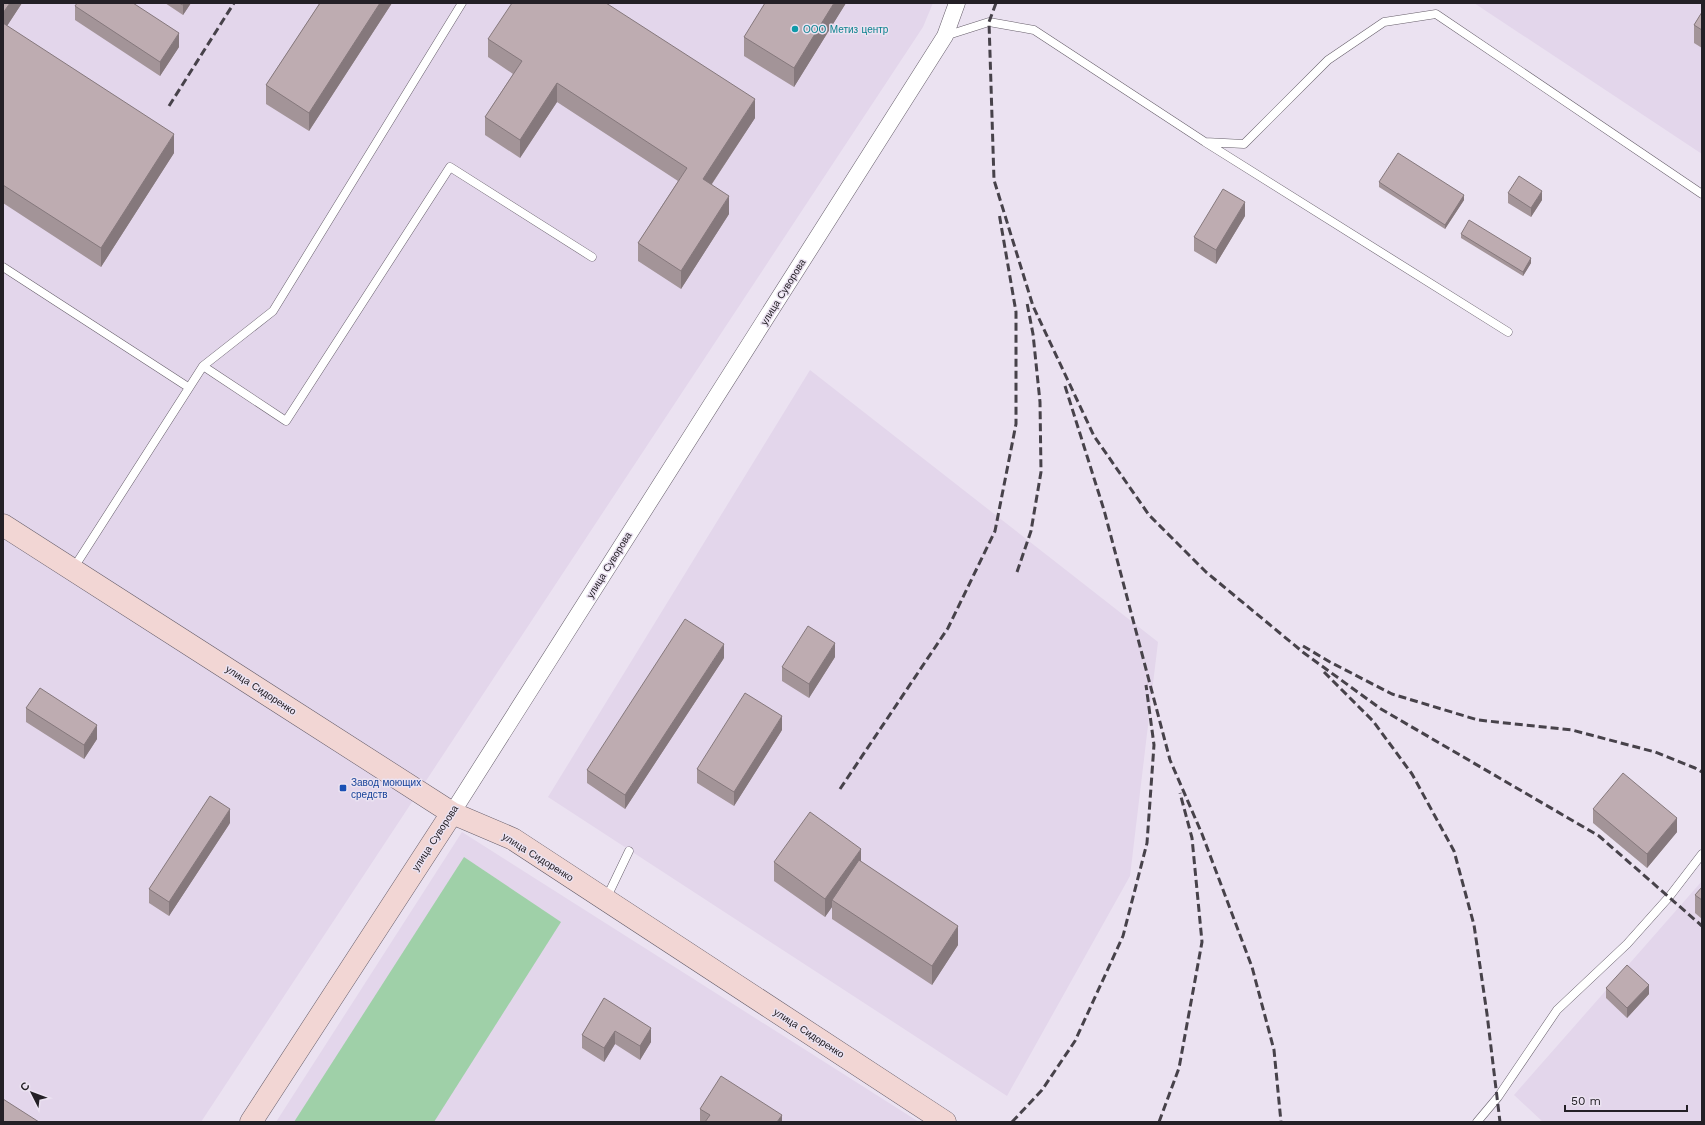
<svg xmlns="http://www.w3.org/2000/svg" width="1705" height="1125" viewBox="0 0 1705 1125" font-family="'Work Sans',sans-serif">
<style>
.built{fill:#e3d6eb}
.green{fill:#9fd0a8}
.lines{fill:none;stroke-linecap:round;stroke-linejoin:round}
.lane-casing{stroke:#675f6b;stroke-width:9}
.street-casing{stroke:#675f6b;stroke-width:17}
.secondary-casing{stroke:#675f6b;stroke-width:23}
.lane{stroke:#fff;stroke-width:8}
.street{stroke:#fff;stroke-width:16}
.secondary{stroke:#f2d6d4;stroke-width:22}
.rail{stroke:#47424a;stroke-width:3;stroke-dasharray:8 4;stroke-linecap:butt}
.wall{fill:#a39498}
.shaded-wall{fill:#85787c}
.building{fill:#beacb1;stroke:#85787c}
.culture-dot{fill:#0f9aa8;stroke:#ebe2f1;stroke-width:1.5}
.transit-dot{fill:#1a4fb4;stroke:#ebe2f1;stroke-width:1.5}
.labels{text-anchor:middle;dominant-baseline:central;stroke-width:3;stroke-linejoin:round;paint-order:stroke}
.culture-label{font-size:10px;fill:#0d838f;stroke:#ebe2f1;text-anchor:start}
.street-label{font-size:10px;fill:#242026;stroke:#ebe2f1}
.transit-label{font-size:10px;fill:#164399;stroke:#ebe2f1;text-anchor:start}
</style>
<rect width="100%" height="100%" fill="#ebe2f1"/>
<!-- built -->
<path class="built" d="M3,3h930l-10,24 -722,1095h-198z
M1474,3h228v151z
M810,370l348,272 -28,234 -123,220 -459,-299z
M462,832l457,290h-643z
M1702,881v241h-159l-29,-27z"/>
<!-- green -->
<path class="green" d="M464,857l97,65 -127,200h-140z"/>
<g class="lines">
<defs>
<path id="lane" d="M945,36l44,-14 45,8 171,112 39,2 84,-84 56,-38 52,-8 266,180
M1205,142l303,190
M3,267l185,120
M203,366l70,-55 189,-308
M73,569l130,-203 83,55 164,-254 142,90
M606,899l23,-48
M1477,1122l21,-25 59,-87 70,-66 42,-47 33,-43"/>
<path id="street" d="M452,813l493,-777 12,-33"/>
<path id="secondary" d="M3,525l449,288 61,26 432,283
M251,1122l201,-309"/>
</defs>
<!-- lane casing -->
<use href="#lane" class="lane-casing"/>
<!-- street casing -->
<use href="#street" class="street-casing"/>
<!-- secondary casing -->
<use href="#secondary" class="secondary-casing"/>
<!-- lane -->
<use href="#lane" class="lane"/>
<!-- street -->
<use href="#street" class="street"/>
<!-- secondary -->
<use href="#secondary" class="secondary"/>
<!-- rail -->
<path class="rail" d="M996,3l-7,19 5,158 39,126 61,130 55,79 57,57 98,81 77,56 218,127 103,90
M169,106l65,-103
M1065,386l39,124 66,250 32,74 50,133 22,83 7,72
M1017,572l14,-41 10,-59 -1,-70 -7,-68 -6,-31
M1303,646l27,16 62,32 86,26 94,10 83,22 40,16 7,4
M1324,672l49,49 39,53 42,77 20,74 13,89 13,108
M840,789l108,-161 47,-97 21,-107v-112l-17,-99
M1012,1122l30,-32 33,-49 48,-105 24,-93 7,-98 -8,-60
M1159,1122l20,-54 23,-126 -10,-104 -12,-45"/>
</g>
<!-- wall -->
<path class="wall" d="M3,3h19l-15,23 167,127 -73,114 -98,-64z
M165,3h26l-8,12z
M320,3h72l-83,128 -43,-27v-19z
M846,3l-52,84 -50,-31v-19z
M75,6l104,41 -19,29 -85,-56z
M1702,12v36l-8,-5v-18z
M488,39l267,79 -43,66 17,30 -48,75 -43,-28v-18l40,-62 -121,-79 -37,56 -35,-23v-18l28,-43 -25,-17z
M1379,182l85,18 -19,29 -66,-42z
M1508,193l34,7 -11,17 -23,-14z
M1245,216l-29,48 -22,-13v-14z
M1461,234l70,29 -8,13 -62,-38z
M835,657l-26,41 -27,-17v-14z
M724,658l-99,151 -38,-26v-13z
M26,708l71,31 -13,20 -58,-37z
M782,730l-48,76 -37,-23v-14z
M1593,809l84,23 -30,36 -54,-45z
M230,823l-61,93 -20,-13v-14z
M774,862h87l97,83 -26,40 -100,-66v-12l-7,10 -51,-36z
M1702,887v32l-7,-6v-18z
M1606,988l43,6 -22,24 -21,-20z
M604,998l47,44 -11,18 -25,-16 -11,18 -22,-14v-13z
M700,1109l82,13h-82z"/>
<!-- shaded-wall -->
<path class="shaded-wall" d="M10,3h12l-19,29v-19z
M185,3h6l-8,12v-10z
M380,3h12l-83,128v-18z
M834,3h12l-52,84v-19z
M179,33v14l-19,29v-14z
M557,83v19l-37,56v-18z
M755,99v19l-52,79v-18z
M174,134v19l-73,114v-19z
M1542,191v9l-11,17v-9z
M1464,195v5l-19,29v-4z
M729,196v18l-48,75v-18z
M1245,202v14l-29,48v-14z
M1531,258v5l-8,13v-4z
M835,643v14l-26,41v-14z
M724,644v14l-99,151v-14z
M782,716v14l-48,76v-14z
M97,725v14l-13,20v-14z
M230,809v14l-61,93v-14z
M1677,818v14l-30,36v-14z
M861,849v18l-29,33v7l-7,10v-18z
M958,926v19l-26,40v-19z
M1649,985v9l-22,24v-10z
M651,1028v14l-11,18v-14z
M615,1031v13l-11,18v-14z
M782,1115v7h-5z"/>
<!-- building -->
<path class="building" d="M3,3h7l-7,10z
M77,3h56l46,30 -19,29 -85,-56z
M179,3h6l-2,2z
M320,3h60l-71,110 -43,-28z
M512,3h94l149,96 -52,80 26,17 -48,75 -43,-28 49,-75 -130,-85 -37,57 -35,-23 37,-56 -34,-22z
M765,3h69l-40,65 -50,-31z
M1702,12v18l-8,-5z
M3,23l171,111 -73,114 -98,-63z
M1398,153l66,42 -19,30 -66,-43z
M1519,176l23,15 -11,17 -23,-15z
M1223,189l22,13 -29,48 -22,-13z
M1469,220l62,38 -8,14 -62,-38z
M685,619l39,25 -99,151 -38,-25z
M808,626l27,17 -26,41 -27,-17z
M40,688l57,37 -13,20 -58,-37z
M745,693l37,23 -48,76 -37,-23z
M1623,773l54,45 -30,36 -54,-45z
M210,796l20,13 -61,93 -20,-13z
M810,812l51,37 -36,50 -51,-37z
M859,860l99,66 -26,40 -100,-66z
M1702,887v13l-7,-5z
M1627,965l22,20 -22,23 -21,-20z
M604,998l47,30 -11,18 -25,-15 -11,17 -22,-13z
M721,1076l61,39 -5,7h-72l5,-7 -10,-6z
M3,1099l36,23h-36z"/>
<!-- markers -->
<circle class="culture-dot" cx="795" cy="29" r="4"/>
<rect class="transit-dot" x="339" y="784" width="8" height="8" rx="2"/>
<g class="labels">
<!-- culture labels -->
<g class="culture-label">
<text x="803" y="29">ООО Метиз центр</text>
</g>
<!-- street labels -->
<g class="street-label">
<text transform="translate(783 292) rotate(-58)">улица Суворова</text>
<text transform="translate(609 565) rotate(-58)">улица Суворова</text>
<text transform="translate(261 690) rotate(33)">улица Сидоренко</text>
<text transform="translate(435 838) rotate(-57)">улица Суворова</text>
<text transform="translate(538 857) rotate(32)">улица Сидоренко</text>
<text transform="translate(809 1033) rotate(33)">улица Сидоренко</text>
</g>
<!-- transit labels -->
<g class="transit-label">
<text x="351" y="782">Завод моющих<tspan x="351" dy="12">средств</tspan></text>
</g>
</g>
<!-- border -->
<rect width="1705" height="1125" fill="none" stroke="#242026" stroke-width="8"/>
<!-- north arrow -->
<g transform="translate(32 1093) rotate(312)" stroke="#ebe2f1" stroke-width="3" paint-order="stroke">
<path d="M0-3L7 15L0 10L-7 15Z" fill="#242026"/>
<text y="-6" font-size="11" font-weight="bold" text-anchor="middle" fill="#242026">С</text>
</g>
<!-- scale -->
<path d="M1565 1105v6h122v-6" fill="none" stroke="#242026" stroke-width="2"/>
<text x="1571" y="1105" font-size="12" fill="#242026" stroke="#ebe2f1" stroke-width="3" paint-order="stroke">50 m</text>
</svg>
